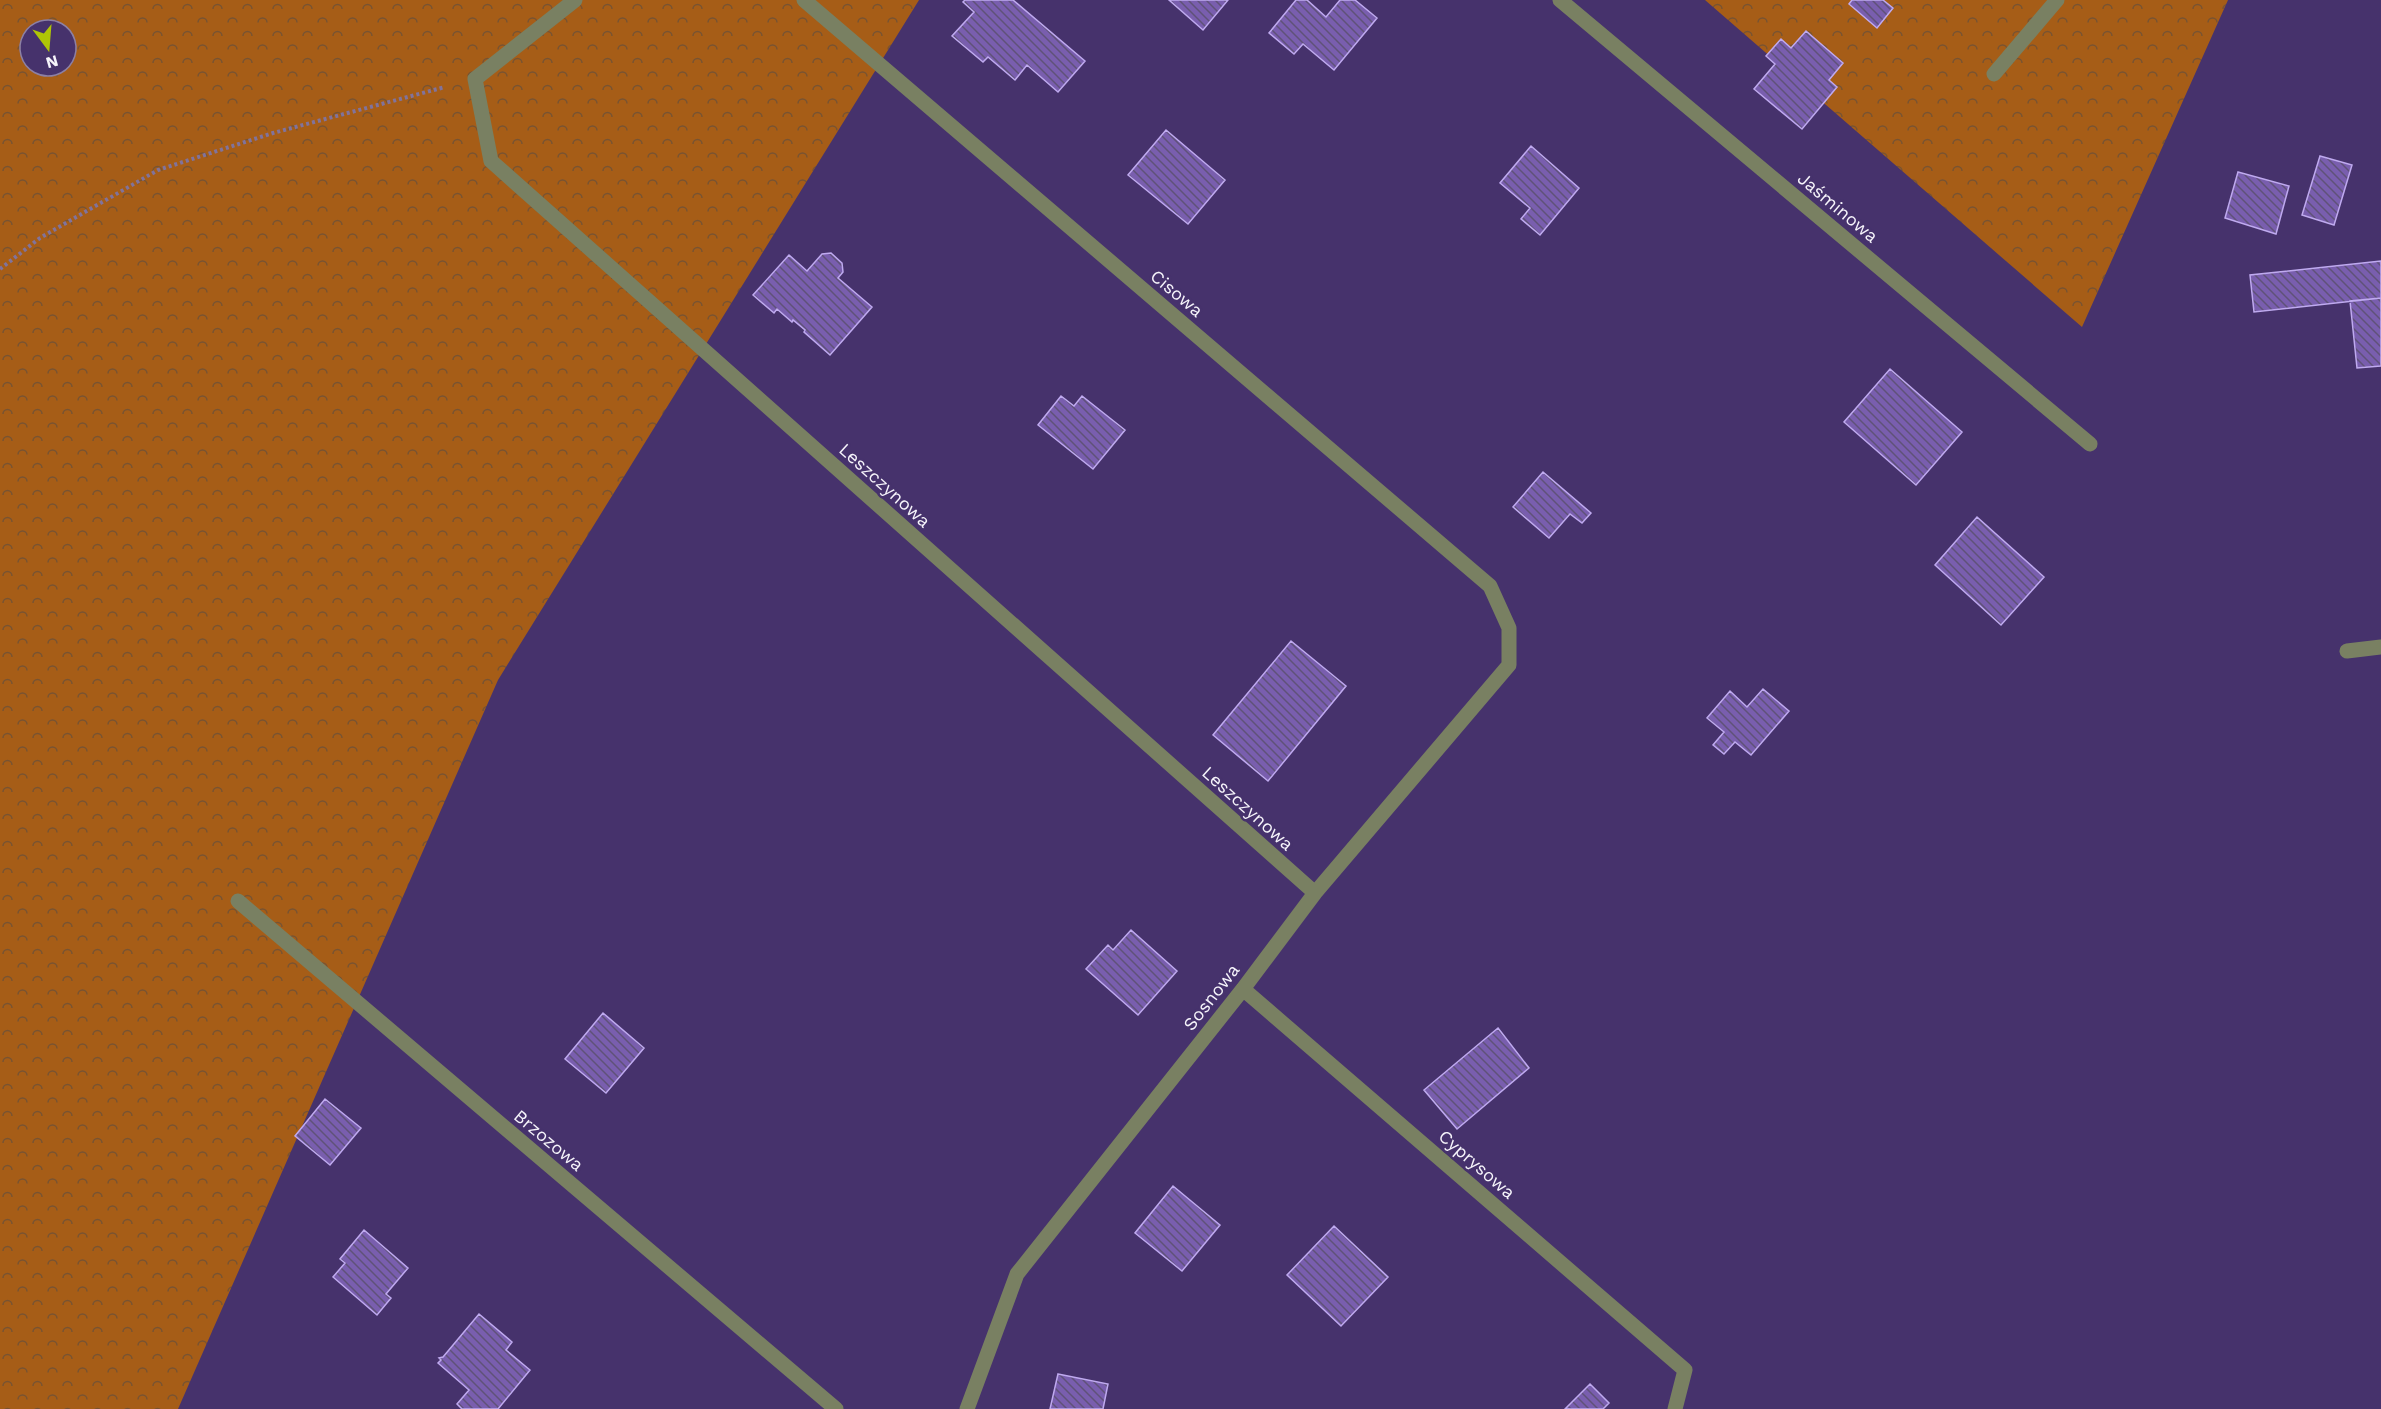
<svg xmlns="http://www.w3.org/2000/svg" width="2381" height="1409" viewBox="0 0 2381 1409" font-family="'Work Sans',sans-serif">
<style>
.forest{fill:url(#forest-crowns);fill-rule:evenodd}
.building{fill:url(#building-back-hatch);stroke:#bfaaef;stroke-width:1.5}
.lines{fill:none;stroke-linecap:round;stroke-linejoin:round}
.path{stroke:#81739c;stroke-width:4;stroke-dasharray:3 3;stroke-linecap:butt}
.minor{stroke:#798062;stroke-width:15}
.labels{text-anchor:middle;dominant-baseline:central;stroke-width:5;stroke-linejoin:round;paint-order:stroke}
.street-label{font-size:18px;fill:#f6f4fb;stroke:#46326c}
</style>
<defs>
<pattern id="forest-crowns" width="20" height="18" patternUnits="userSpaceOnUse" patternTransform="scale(1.5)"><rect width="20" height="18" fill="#a65d17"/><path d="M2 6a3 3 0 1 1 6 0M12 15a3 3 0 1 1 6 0" fill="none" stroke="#785331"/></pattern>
<pattern id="building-back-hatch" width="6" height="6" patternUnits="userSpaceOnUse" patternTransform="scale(1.5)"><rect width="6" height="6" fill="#795eae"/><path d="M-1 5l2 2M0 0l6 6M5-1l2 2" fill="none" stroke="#5f5278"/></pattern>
</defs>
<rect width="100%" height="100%" fill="#46326c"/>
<!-- forest -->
<path class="forest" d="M0,0h919l-421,680 -320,729h-178zM30,30h36v36h-36z
M1705,0h523l-146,327z"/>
<!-- building -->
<path class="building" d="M965,0h48l72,61 -27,31 -31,-27 -12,15 -27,-23 -5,5 -31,-26 22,-24 -11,-10z
M1169,0h59l-25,30z
M1296,0h11l19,17 14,-17h15l22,18 -43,52 -31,-26 -9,10 -25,-21z
M1852,0h31l10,8 -16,20 -28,-24z
M1806,31l37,32 -14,17 8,7 -35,42 -48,-40 21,-25 -9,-8 15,-17 10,9z
M1166,130l59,50 -37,44 -60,-49z
M1531,146l48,42 -39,47 -19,-16 9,-11 -30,-25z
M2320,156l32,9 -18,60 -32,-10z
M2238,172l51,14 -13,48 -51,-16z
M831,253l11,10 1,9 -5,6 34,29 -42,48 -26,-23 1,-2 -12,-10 -1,2 -15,-13 -3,4 -21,-18 36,-40 18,16 15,-17z
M2381,261v37l-127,14 -4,-37z
M2381,298v68l-24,2 -7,-67z
M1890,369l72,63 -46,53 -72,-63z
M1061,396l13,10 8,-10 43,34 -32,39 -55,-44z
M1543,472l48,41 -9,10 -12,-9 -21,24 -36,-31z
M1977,517l67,60 -43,48 -66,-60z
M1291,641l55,45 -78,95 -55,-46z
M1763,689l26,22 -38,44 -16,-13 -11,12 -11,-9 11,-13 -17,-14 23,-27 17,16z
M1131,930l46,41 -39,44 -52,-46 22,-24 5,5z
M603,1013l41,35 -38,45 -41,-34z
M1498,1028l31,40 -72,61 -33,-39z
M325,1099l36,29 -31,37 -35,-29z
M1173,1186l47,39 -38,46 -47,-38z
M1334,1226l54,51 -47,49 -54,-51z
M364,1230l44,38 -22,26 5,4 -14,17 -44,-38 12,-14 -5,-4z
M479,1314l33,28 -6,8 24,20 -32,39h-36l-5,-5 12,-14 -31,-27 3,-3 -2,-2 4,-1z
M1058,1374l50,10 -5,25h-53z
M1590,1384l19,19 -6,6h-38z"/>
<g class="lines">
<!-- path -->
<path class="path" d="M0,269l40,-31 118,-68 115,-37 172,-46"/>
<!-- minor -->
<path class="minor" d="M575,0l-100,79 16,82 824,732
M804,0l686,586 19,42v37l-194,228 -72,96 -226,285 -50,135
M1560,0l530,444
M1994,74l63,-74
M2347,651l34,-4
M238,901l598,508
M1243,989l442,381 -10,39"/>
</g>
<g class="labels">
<!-- street labels -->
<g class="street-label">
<text transform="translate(1838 207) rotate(40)">Jaśminowa</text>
<text transform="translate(1177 293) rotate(40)">Cisowa</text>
<text transform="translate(885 485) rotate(42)">Leszczynowa</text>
<text transform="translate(1248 808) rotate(42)">Leszczynowa</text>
<text transform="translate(1211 997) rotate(-52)">Sosnowa</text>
<text transform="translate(549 1140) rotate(40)">Brzozowa</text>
<text transform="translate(1477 1164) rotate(41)">Cyprysowa</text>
</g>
</g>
<!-- north arrow -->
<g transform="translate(48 48) rotate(164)"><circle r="28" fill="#46326c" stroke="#8c80a5" stroke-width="1.5"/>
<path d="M0-4.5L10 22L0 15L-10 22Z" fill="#afc506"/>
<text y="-9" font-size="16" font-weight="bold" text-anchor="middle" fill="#f6f4fb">N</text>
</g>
</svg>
